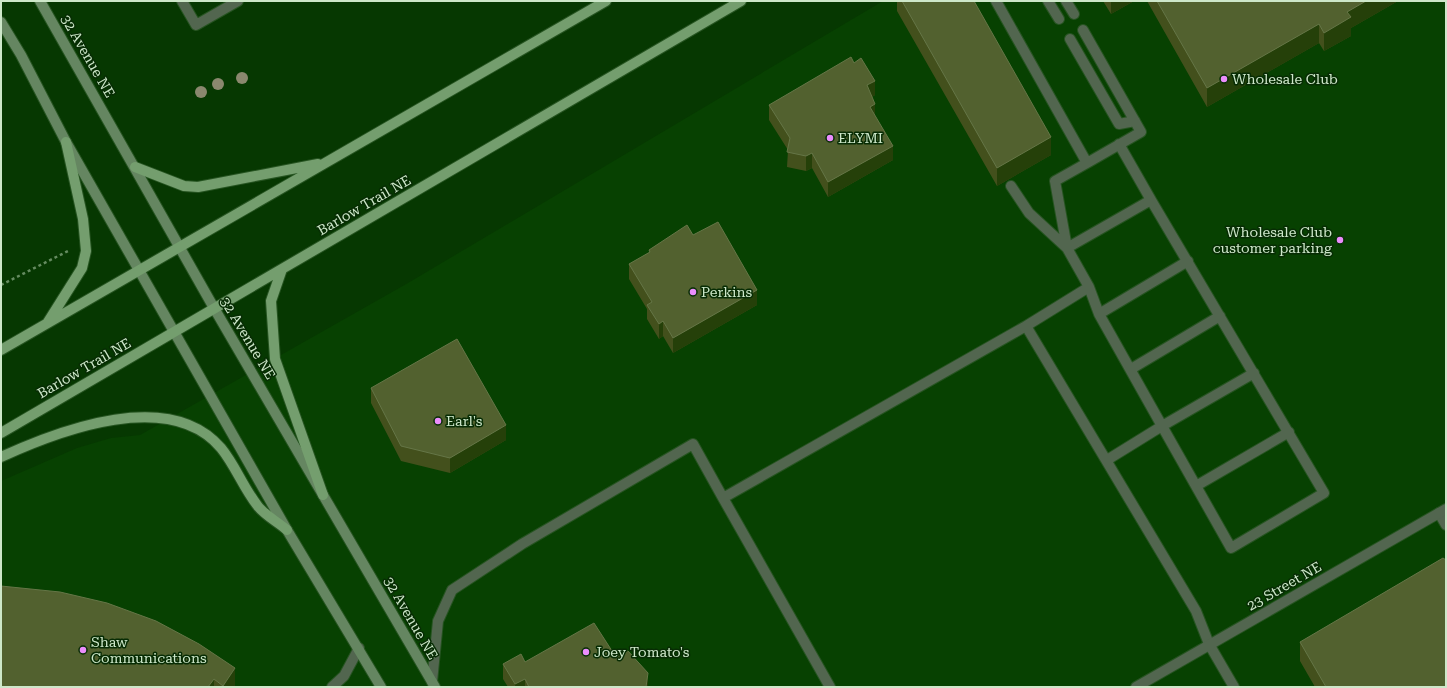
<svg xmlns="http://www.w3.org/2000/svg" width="1447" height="688" viewBox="0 0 1447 688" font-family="'Roboto Serif',serif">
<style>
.built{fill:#074101}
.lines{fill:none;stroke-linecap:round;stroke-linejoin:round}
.service-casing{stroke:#265421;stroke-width:12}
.minor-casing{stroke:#265421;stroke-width:12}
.tertiary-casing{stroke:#265421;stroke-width:12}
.secondary-casing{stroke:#265421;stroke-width:12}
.primary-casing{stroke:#265421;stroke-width:12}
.path{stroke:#658b60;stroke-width:2.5;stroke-dasharray:3 3;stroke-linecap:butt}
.service{stroke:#52664f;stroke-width:10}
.minor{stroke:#52664f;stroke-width:10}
.tertiary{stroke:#52664f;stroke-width:10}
.secondary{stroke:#658661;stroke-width:10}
.primary{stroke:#749e6e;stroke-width:10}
.tree{fill:#8a886e}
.wall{fill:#43501c}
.shaded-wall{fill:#254009}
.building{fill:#52612f;stroke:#657647}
.poi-dot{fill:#eb8dfc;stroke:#072c04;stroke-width:1.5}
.labels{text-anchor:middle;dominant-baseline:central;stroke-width:3;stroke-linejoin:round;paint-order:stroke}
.street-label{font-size:14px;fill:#cde7c9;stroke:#072c04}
.poi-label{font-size:14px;fill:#cde7c9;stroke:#072c04;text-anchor:start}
</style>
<rect width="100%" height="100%" fill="#063801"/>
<!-- built -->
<path class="built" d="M883,1h563v686h-1445v-206l76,-33 34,-10 29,-3 268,-152z"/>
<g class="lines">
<defs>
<path id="service" d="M182,1l14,24 42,-24
M996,1l91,162 54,-31 -58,-102
M1048,1l11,18
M1066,1l8,13
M1070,39l49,85 16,-3
M1011,186l18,27 38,35 22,39 -63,39
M1067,248l84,-48 -32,-56
M1067,248l-12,-67 32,-18
M1089,287l10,27 63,112 92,-53
M1099,314l89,-53
M1131,369l89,-53
M1107,460l55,-34 69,122 93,-55 -173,-293
M1196,486l93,-54
M1439,513l7,12
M432,682l6,-61 14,-31 70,-46 171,-100 30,54
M332,687l12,-11 15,-28
M830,687l-107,-189 303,-172 170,285 13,33"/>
<path id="minor" d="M1209,644l25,43"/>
<path id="tertiary" d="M1136,687l310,-178"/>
<path id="secondary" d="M40,1l174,307 221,379
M1,22l20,33 45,87 221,388 94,157"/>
<path id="primary" d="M135,167l49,19 14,1 120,-23
M282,269l-11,32 4,58 48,136
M48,322l34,-54 4,-17 -3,-32 -17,-77
M1,350l605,-349
M1,433l740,-432
M1,457c59,-27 169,-69 220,-9 14,17 22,39 36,57 7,10 21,17 30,25"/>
</defs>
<!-- service casing -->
<use href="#service" class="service-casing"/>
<!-- minor casing -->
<use href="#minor" class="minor-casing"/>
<!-- tertiary casing -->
<use href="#tertiary" class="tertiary-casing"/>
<!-- secondary casing -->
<use href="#secondary" class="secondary-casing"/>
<!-- primary casing -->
<use href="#primary" class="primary-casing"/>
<!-- path -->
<path class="path" d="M1,285l67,-34"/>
<!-- service -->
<use href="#service" class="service"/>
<!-- minor -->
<use href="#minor" class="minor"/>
<!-- tertiary -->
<use href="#tertiary" class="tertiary"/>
<!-- secondary -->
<use href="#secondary" class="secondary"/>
<!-- primary -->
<use href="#primary" class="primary"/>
</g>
<!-- trees -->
<g class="tree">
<circle cx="242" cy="78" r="6"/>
<circle cx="218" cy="84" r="6"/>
<circle cx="201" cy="92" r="6"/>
</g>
<!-- wall -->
<path class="wall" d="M897,1h77l77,154 -54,31 -100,-175z
M1103,1h31l-23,13z
M1147,1h251l-47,27v8l-27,15 -5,-8 -112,64z
M854,63l21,32 -3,2 3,19 18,44 -65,37 -16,-29 -6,3 -19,-4 1,-17 -19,-30v-15z
M693,235l64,70 -84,48 -10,-17 -4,3 -12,-20v-10l-18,-30v-15l20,-11v-3z
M371,388l135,52 -56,33 -49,-12 -30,-58z
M1,586l234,101h-234z
M1300,642l146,45h-131l-15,-26z
M614,654l34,33h-140l-5,-8v-15z"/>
<!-- shaded-wall -->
<path class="shaded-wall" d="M1111,1h23l-23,13z
M1366,1h32l-47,27v8l-27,15v-18l23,-21z
M1319,24v19l-112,64v-19z
M875,81v14l-8,5v-15z
M875,104v14l-5,-11z
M1051,137v18l-54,31v-18z
M893,146v14l-65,37v-15z
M812,153v15l-6,3v-15z
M757,290v15l-84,48v-15z
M663,321v15l-4,3v-15z
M506,425v15l-56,33v-15z
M235,668v19h-12v-1z
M648,673v14h-2z
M214,679v8h-6z
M525,679v8h-10v-3z"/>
<!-- building -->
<path class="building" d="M902,1h72l77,136 -54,31z
M1157,1h209l-19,11 4,5 -27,16 -5,-9 -112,64z
M851,57l3,6 7,-5 14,23 -8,4 8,19 -5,3 23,39 -65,36 -16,-29 -6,3 -19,-4 3,-14 -21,-33z
M718,222l39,68 -84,48 -10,-17 -4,3 -12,-19 5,-3 -23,-38 21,-12 -1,-2 38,-25 6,10z
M457,339l49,86 -56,33 -49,-12 -30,-58z
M1443,558l3,2v127h-120l-26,-45z
M1,586l59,6 47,11 49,18 43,23 36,24 -12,18 -9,-7 -6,8h-207z
M594,623l20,31 14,-3 20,22 -2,14h-117l-4,-8 -10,5 -12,-20 18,-10 4,8z"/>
<!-- markers -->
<g class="poi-dot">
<circle cx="1224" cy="79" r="4"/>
<circle cx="830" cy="138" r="4"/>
<circle cx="1340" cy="240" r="4"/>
<circle cx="693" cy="292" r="4"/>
<circle cx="438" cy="421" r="4"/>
<circle cx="83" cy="650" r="4"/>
<circle cx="586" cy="652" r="4"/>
</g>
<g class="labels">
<!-- street labels -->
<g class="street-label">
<text transform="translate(88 56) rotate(60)">32 Avenue NE</text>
<text transform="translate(364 205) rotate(-30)">Barlow Trail NE</text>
<text transform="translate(248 338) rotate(59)">32 Avenue NE</text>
<text transform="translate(84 368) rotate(-30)">Barlow Trail NE</text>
<text transform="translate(1284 586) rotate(-30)">23 Street NE</text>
<text transform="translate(411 618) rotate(60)">32 Avenue NE</text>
</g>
<!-- poi labels -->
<g class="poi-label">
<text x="1232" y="79">Wholesale Club</text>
<text x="838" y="138">ELYMI</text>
<text x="1332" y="232" text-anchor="end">Wholesale Club<tspan x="1332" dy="16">customer parking</tspan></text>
<text x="701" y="292">Perkins</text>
<text x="446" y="421">Earl's</text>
<text x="91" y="642">Shaw<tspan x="91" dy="16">Communications</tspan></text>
<text x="594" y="652">Joey Tomato's</text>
</g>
</g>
<!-- border -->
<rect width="1447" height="688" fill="none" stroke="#cde7c9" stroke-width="4"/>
</svg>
